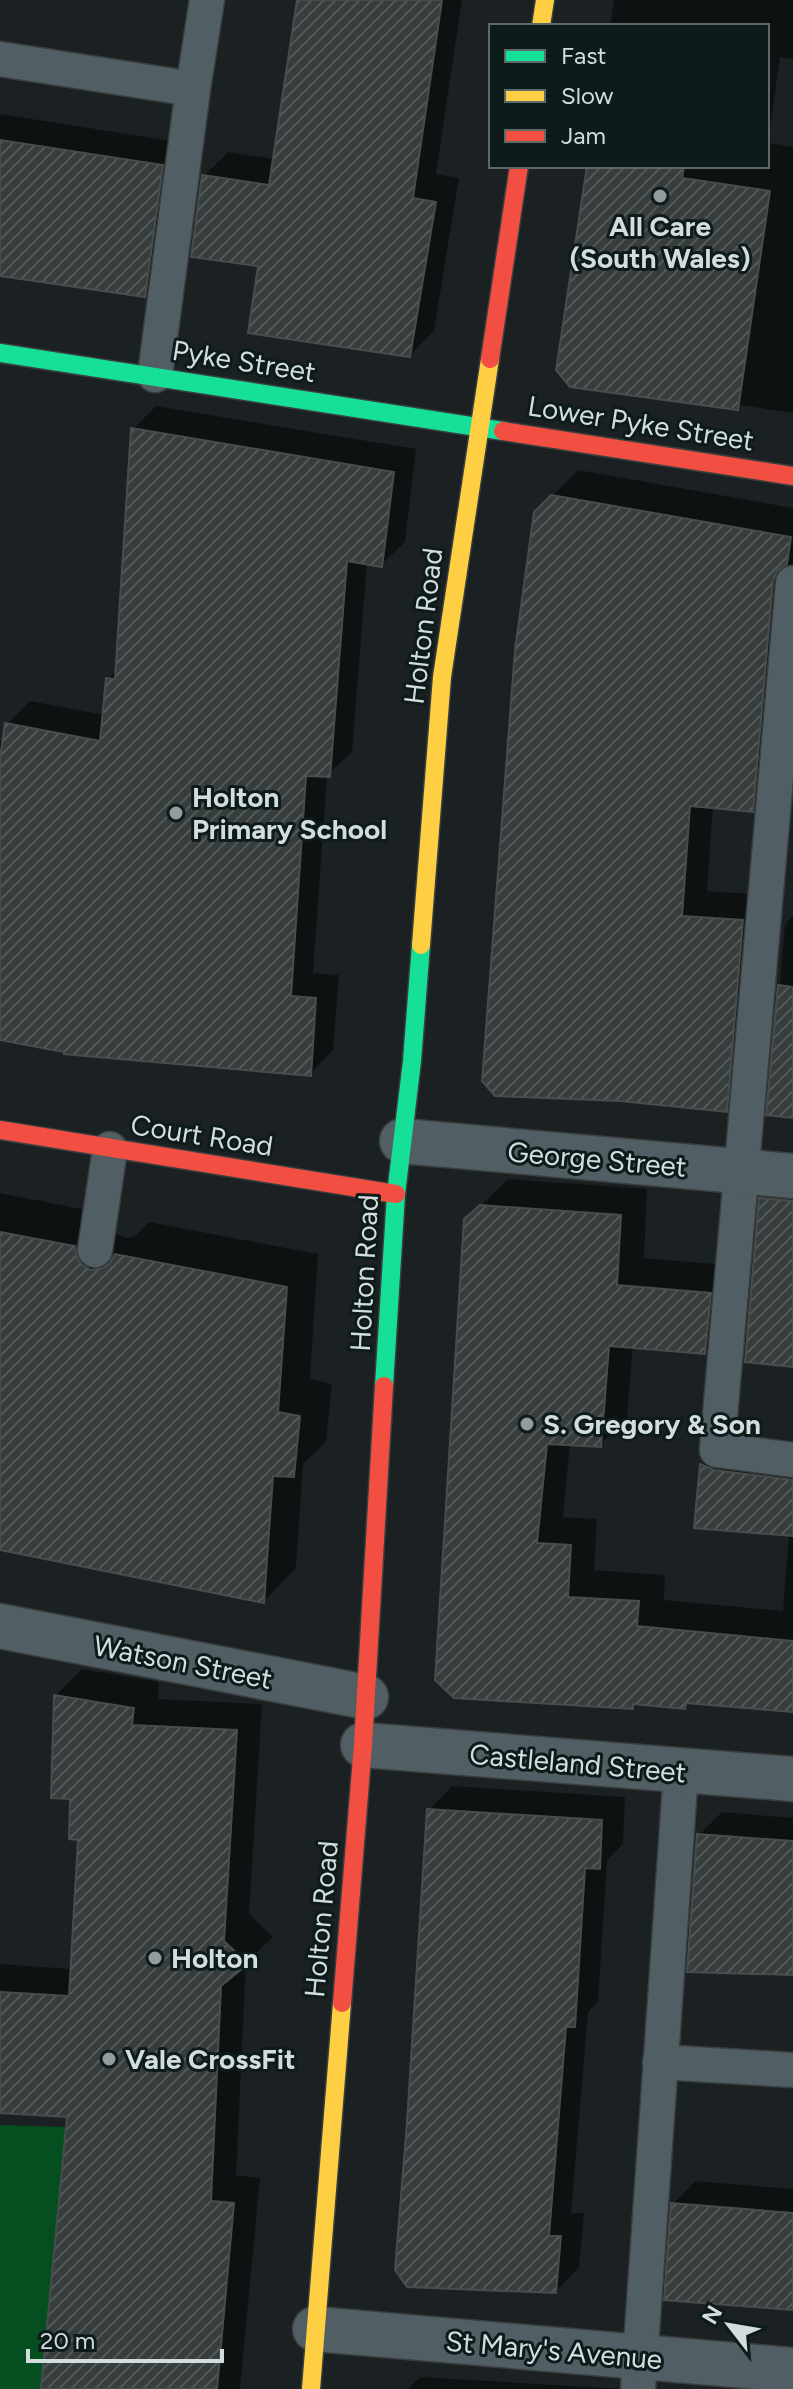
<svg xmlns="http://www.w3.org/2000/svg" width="793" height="2389" viewBox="0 0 793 2389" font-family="Figtree,sans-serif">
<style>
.green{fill:#044e1f}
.shadow{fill:#0007}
.building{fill:url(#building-hatch);stroke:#474d4d;stroke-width:2}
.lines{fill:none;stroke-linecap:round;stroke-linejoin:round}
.lane-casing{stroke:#393e3f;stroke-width:37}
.street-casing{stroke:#393e3f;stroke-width:47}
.fast-casing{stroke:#393e3f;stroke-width:21}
.slow-casing{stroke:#393e3f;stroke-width:21}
.jam-casing{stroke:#393e3f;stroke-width:21}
.lane{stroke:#515f64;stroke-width:34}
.street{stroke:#515f64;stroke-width:44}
.fast{stroke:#16e098;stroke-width:18}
.slow{stroke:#ffcf43;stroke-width:18}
.jam{stroke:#f24e42;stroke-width:18}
.poi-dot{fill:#939b9c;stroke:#0e1b1b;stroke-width:3}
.labels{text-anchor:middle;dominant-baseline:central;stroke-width:6;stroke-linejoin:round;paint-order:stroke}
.poi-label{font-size:28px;font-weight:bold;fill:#d4dddd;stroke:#0e1b1b;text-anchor:start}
.street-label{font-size:28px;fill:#d4dddd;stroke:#0e1b1b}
</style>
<defs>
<pattern id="building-hatch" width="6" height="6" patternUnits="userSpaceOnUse" patternTransform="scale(2)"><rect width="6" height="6" fill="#373d3c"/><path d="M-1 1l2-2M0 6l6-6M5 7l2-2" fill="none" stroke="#535958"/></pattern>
</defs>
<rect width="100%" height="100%" fill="#1b2122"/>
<!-- green -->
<path class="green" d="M0,2125l66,2 -25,262h-41z"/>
<!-- shadow -->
<path class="shadow" d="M299,0h163l-26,174 23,4 -25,153 -24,24 -150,-91 -56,-88 24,-24 47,7z
M614,0h179v59l-13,-2 -12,86 25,4v266l-53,-8 -3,3 -148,-242h178v-140h-157z
M0,114l185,29 -17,128 -23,23 -145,-19z
M156,406l260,43 -11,93 -24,23 -14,-3 -15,190 -25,23 -14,198 26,2 -6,75 -23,24 -243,-24 -67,-12v-297l4,1 3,-18 23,-23 75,14 3,-36 10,-10 15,-240z
M578,470l215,38v102l-15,174 -26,26 -39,-4 -6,85 61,4 -16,189 -26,25 -190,-596z
M793,916v188l-23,-2 15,-178z
M508,1179l139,10 -3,69 93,8 -5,58 -27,28 -72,-6 -6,72 -27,27 -30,-2 -7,74 34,2 -3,51 71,5 -1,25 119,11 6,-77 -87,-69 26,-26 65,11v260l-103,-9 -5,6 -48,-5 -5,5 -177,-11 11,-476z
M0,1193l107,21 8,19 10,5 9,-1 15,-15 169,32 -8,125 22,5 -6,58 -23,22 -7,104 -32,33 -264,-53z
M82,1669l77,13 -1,17 104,5 -13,210 24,23 -27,26 -10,212 24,3 -20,211h-197l26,-274 -69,-4v-147l72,5 9,-131 -25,-143z
M452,1786l173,11 -2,47 -16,16 -9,142 -10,10 -17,201h13l-5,54 -23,24 -127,-481z
M722,1812l71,6v156l-94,-139z
M695,2181l98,8v119l-120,-104z
M420,2377l203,12h-215z"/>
<!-- building -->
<path class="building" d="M297,0h145l-29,198 23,4 -26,155 -162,-24 10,-67 -67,-9 11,-82 67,10z
M0,140l163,25 -18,132 -145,-21z
M587,166h97l-2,12 88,13 -32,219 -168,-23 -14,-17z
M131,428l263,44 -12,95 -35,-6 -17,216 -24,-1 -15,220 25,2 -5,78 -247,-22v-2l-64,-12v-282l5,-35 95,18 6,-63 9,1z
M551,495l240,42 -4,27 -10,7 -4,10 -20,231 -63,-6 -8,110 61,4 -16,192 -107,-11 -125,-5 -13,-15 33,-431 19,-138z
M778,985l15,2v131l-27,-3z
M759,1198l34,3v166l-48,-5z
M480,1205l141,10 -4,70 94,8 -6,61 -96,-8 -8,101 -54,-3 -10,99 34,2 -3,52 71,4 -2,25 156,15v71l-107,-9 -1,6 -52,-5v5l-179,-11 -19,-18 29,-461z
M0,1232l75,14 2,12 5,7 9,5 12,-2 7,-5 5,-9 172,33 -9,125 22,4 -6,61 -21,-1 -9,127 -264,-53z
M700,1464l14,6 79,10v56l-99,-8z
M54,1695l80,13 -2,17 105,5 -13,211 24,23 -27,22 -10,215 23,2 -17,186h-176l26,-272 -67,-4v-121l69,4 9,-156 -9,-1 1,-40 -19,-1z
M427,1809l175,11 -2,49 -15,-1 -10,159h-9l-17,209h12l-5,57 -149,-6 -12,-17 12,-148z
M697,1834l96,7v134l-106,-3z
M671,2203l122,10v97l-129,-10z"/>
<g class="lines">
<defs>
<path id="lane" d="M0,59l193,30 14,-89
M155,375l38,-286
M793,583l-76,867 76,10
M95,1250l15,-101
M660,2062l133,8
M638,2389l43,-618"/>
<path id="street" d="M402,1141l391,35
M0,1626l366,71
M363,1745l430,34
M315,2329l478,41"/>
<path id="fast" d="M0,353l503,78
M384,1386l12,-192 16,-133 9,-116"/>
<path id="slow" d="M541,26l4,-26
M421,945l21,-268 48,-318
M311,2389l31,-386"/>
<path id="jam" d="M490,359l29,-193
M503,431l290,45
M0,1130l396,64
M342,2003l21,-258 21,-359"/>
</defs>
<!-- lane casing -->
<use href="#lane" class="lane-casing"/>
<!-- street casing -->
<use href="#street" class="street-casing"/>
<!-- fast casing -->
<use href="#fast" class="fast-casing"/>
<!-- slow casing -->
<use href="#slow" class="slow-casing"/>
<!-- jam casing -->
<use href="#jam" class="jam-casing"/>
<!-- lane -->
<use href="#lane" class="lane"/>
<!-- street -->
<use href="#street" class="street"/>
<!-- fast -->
<use href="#fast" class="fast"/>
<!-- slow -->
<use href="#slow" class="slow"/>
<!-- jam -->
<use href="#jam" class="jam"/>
</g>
<!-- markers -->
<g class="poi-dot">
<circle cx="660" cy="196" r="8"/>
<circle cx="176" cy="813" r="8"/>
<circle cx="527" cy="1424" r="8"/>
<circle cx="155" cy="1958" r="8"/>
<circle cx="109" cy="2059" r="8"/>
</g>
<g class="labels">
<!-- poi labels -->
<g class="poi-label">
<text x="660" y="226" text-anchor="middle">All Care<tspan x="660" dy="32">(South Wales)</tspan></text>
<text x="192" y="797">Holton<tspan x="192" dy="32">Primary School</tspan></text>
<text x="543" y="1424">S. Gregory &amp; Son</text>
<text x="171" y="1958">Holton</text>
<text x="125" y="2059">Vale CrossFit</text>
</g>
<!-- street labels -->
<g class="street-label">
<text transform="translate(244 361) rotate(9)">Pyke Street</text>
<text transform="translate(641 423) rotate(9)">Lower Pyke Street</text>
<text transform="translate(423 626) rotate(-83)">Holton Road</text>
<text transform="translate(202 1135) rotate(9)">Court Road</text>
<text transform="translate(597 1159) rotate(5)">George Street</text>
<text transform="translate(364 1273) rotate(-87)">Holton Road</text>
<text transform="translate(183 1662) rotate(11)">Watson Street</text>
<text transform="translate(578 1763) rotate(5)">Castleland Street</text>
<text transform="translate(321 1919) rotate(-85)">Holton Road</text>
<text transform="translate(554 2350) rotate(5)">St Mary's Avenue</text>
</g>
</g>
<!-- legend -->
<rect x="489" y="24" width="280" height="144" fill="#0e1b1b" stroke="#5d6969" stroke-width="2"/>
<rect x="505" y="50" width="40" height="12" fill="#16e098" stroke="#5d6969" stroke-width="2"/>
<text x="561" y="64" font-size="24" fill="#d4dddd">Fast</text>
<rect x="505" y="90" width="40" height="12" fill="#ffcf43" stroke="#5d6969" stroke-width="2"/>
<text x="561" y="104" font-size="24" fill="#d4dddd">Slow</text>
<rect x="505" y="130" width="40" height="12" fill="#f24e42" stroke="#5d6969" stroke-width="2"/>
<text x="561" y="144" font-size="24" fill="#d4dddd">Jam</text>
<!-- north arrow -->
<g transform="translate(729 2325) rotate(301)" stroke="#0e1b1b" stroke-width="6" paint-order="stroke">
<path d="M0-6L14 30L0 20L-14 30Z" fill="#d4dddd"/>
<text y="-12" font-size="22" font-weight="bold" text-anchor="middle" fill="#d4dddd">N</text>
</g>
<!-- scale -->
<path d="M28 2349v12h194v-12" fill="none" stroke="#d4dddd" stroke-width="4"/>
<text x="40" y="2349" font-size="24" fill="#d4dddd" stroke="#0e1b1b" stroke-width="6" paint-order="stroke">20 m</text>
</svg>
